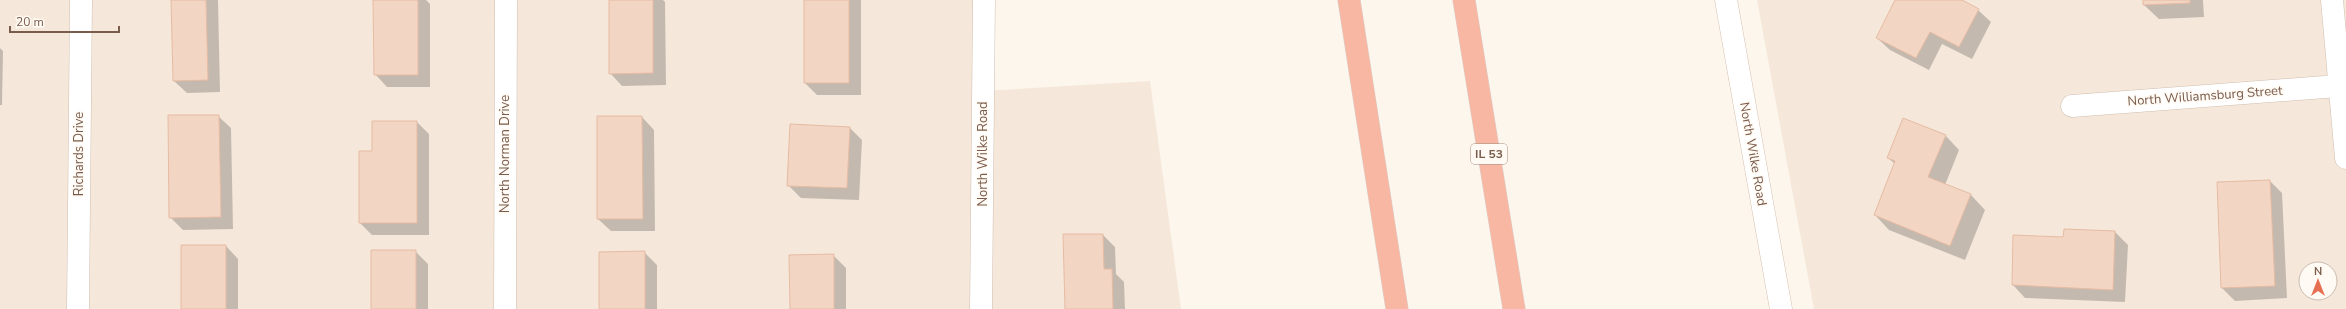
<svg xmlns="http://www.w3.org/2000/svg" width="2346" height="309" viewBox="0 0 2346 309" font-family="'Nunito Sans',sans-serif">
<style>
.residential{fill:#f5e8da;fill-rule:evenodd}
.shadow{fill:#0003}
.building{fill:#f3d5c3;stroke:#e6bba3}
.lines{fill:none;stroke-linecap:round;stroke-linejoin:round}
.street-casing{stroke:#d1beb0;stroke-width:23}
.secondary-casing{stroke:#d6c0b0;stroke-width:23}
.highway-casing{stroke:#dad1cd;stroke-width:23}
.street{stroke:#fff;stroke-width:22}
.secondary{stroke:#fff;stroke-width:22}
.highway{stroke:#f7b7a3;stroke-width:22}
.labels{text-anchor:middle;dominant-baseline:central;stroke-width:3;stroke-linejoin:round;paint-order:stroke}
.shield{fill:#fffaf3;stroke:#a28b7f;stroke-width:1}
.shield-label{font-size:12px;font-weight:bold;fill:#7a5c4d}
.street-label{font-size:13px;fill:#7a5c4d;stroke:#fffaf3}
</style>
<rect width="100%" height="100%" fill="#fdf6ec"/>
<!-- residential -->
<path class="residential" d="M0,0h984l-1,91 167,-10 31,228h-1181z
M1757,0h589v309h-532zM2306,269h24v24h-24z"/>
<!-- shadow -->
<path class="shadow" d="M172,0h46l2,92 -33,1 -13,-12z
M374,0h52l4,4v83h-43l-12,-13z
M610,0h53l2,2 1,83 -44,1 -12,-13z
M805,0h56v95h-44l-12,-12z
M1897,0h62l19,10 13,12 -19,37 -30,-15 -13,26 -39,-20 -13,-12z
M2144,0h59l1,17 -45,2 -15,-14z
M0,48l3,3 -1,54h-2z
M218,116l13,12 2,101 -50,1 -13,-13z
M642,117l12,13 1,101h-44l-13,-12z
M417,122l12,12v101h-57l-12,-12 13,-71z
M850,128l12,12 -3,60 -58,-2 -13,-13z
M1945,135l14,15 -14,35 26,10 14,15 -20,50 -76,-30 -14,-15 20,-51 -7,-6z
M2270,181l12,12 5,105 -52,3 -13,-13 -4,-105z
M2065,230l50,2 13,13 -3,57 -100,-4 -12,-13 1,-49 50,2z
M1103,235l12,12 1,27 8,8 1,27h-59z
M226,246l12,13v50h-56z
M415,251l13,13v45h-56z
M644,252l13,13v44h-57z
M833,255l13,13v41h-55z"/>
<!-- building -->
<path class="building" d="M171,0h35l2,80 -35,1z
M373,0h45v75h-44z
M609,0h44v73l-44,1z
M804,0h45v83h-45z
M1895,0h67l17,9 -20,38 -29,-15 -14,26 -40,-20z
M2143,0h47v3l-47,2z
M168,115h51l2,102 -52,1z
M597,116h45l1,103h-46z
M1903,118l43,17 -18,42 43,17 -21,52 -76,-31 21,-54 -8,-3z
M372,121h45v102h-58v-72h13z
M790,124l60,3 -3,61 -60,-2z
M2270,180l5,106 -54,2 -4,-106z
M2064,229l51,2 -2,59 -101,-5 1,-50 50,2z
M1063,234h40l1,35h8l1,40h-48z
M181,245h45v64h-45z
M371,250h45v59h-45z
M645,251v58h-46v-57z
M834,254v55h-44l-1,-54z"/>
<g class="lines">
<defs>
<path id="street" d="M2332,0l14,158
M2072,106l266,-20
M78,309l3,-309
M505,309l1,-309
M981,309l3,-309"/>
<path id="secondary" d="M1726,0l55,309"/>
<path id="highway" d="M1349,0l48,309
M1464,0l50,309"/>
</defs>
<!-- street casing -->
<use href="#street" class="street-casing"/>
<!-- secondary casing -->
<use href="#secondary" class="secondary-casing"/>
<!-- highway casing -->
<use href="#highway" class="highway-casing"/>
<!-- street -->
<use href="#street" class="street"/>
<!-- secondary -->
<use href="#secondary" class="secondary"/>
<!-- highway -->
<use href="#highway" class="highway"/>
</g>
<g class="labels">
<!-- shield labels -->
<rect class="shield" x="1471" y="144" width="36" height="20" rx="3"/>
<g class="shield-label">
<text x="1489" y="154">IL 53</text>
</g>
<!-- street labels -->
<g class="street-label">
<text transform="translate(2205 96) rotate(-4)">North Williamsburg Street</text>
<text transform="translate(79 154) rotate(-90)">Richards Drive</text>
<text transform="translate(505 154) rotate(-90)">North Norman Drive</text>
<text transform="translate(983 154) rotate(-90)">North Wilke Road</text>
<text transform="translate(1753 154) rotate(80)">North Wilke Road</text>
</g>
</g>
<!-- north arrow -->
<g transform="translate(2318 281)"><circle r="19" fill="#fffaf3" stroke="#cabbb1"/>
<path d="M0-3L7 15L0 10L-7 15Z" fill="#e76f51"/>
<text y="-6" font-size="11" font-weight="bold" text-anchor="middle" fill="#7a5c4d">N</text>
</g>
<!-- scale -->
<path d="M10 26v6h109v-6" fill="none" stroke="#7a5c4d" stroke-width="2"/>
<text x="16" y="26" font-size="12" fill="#7a5c4d" stroke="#fffaf3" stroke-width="3" paint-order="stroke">20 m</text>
</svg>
